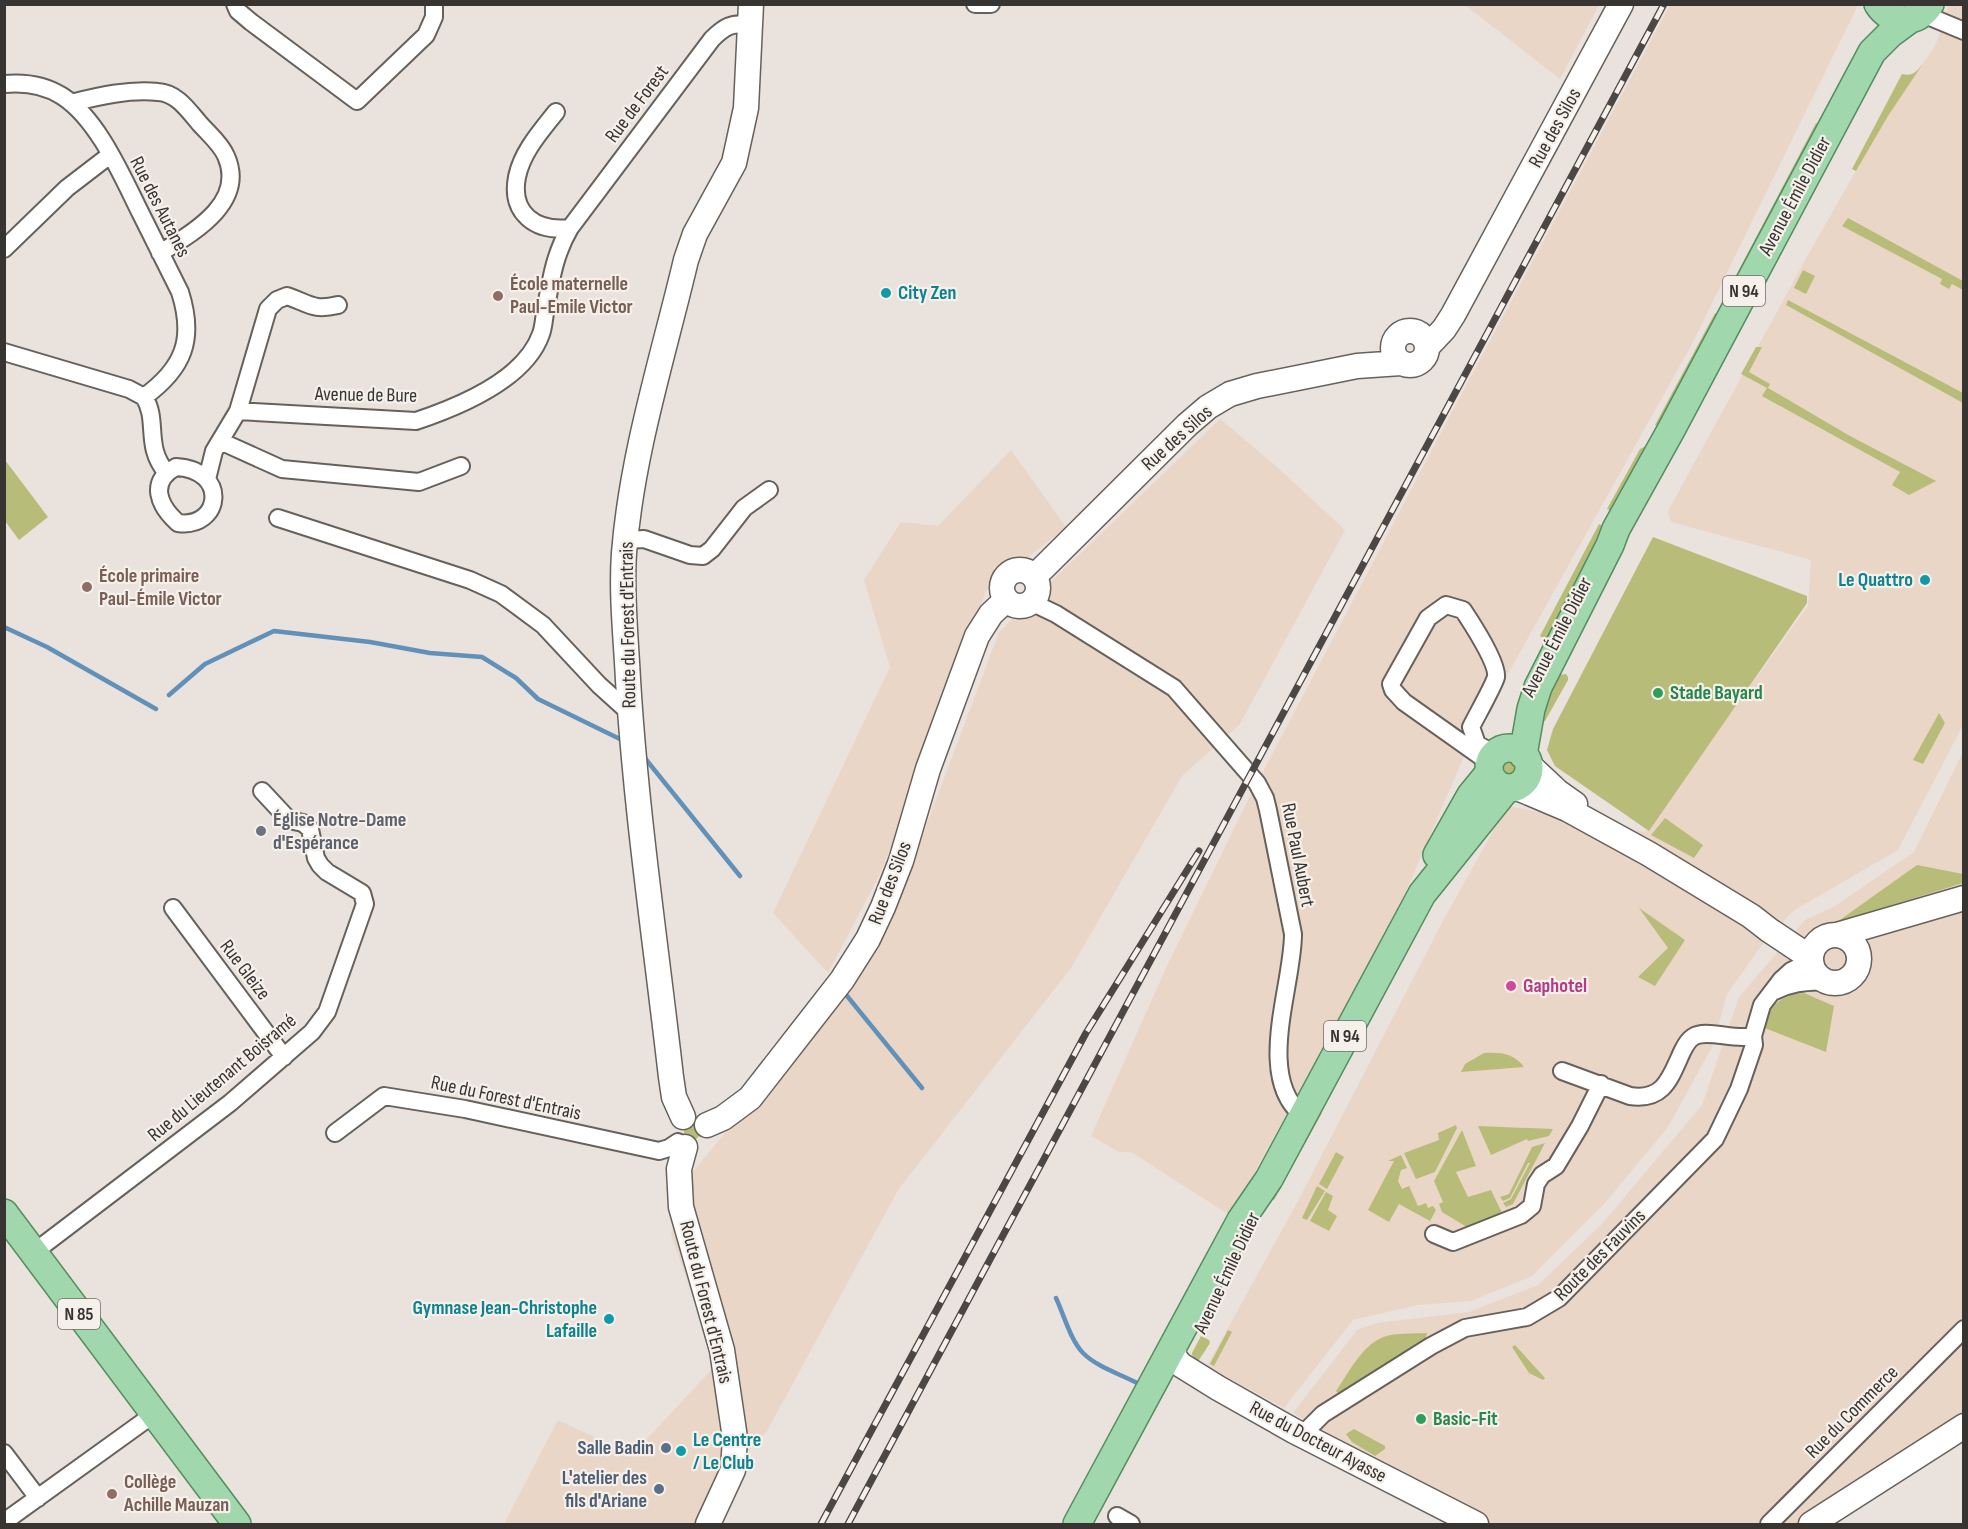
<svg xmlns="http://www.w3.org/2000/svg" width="1968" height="1529" viewBox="0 0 1968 1529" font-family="'Sofia Sans Condensed',sans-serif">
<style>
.commercial{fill:#ead6c7}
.green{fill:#b8bc79}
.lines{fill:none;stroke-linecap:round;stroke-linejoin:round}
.stream{stroke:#6190b8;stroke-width:4.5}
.street-casing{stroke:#67615c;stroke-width:20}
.secondary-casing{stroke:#67615c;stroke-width:27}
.primary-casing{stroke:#548c5d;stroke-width:30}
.street{stroke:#fff;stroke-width:16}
.secondary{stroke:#fff;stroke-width:24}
.primary{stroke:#a1d7ac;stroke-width:27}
.rail-casing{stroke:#4b4745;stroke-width:7}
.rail{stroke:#f6f0ea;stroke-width:4.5;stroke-dasharray:14;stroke-linecap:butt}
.culture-dot{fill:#0f9aa8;stroke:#f6f0ea;stroke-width:2}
.education-dot{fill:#8d6e63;stroke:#f6f0ea;stroke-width:2}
.leisure-dot{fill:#2e9e5b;stroke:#f6f0ea;stroke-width:2}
.worship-dot{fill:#6b7280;stroke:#f6f0ea;stroke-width:2}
.hotel-dot{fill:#d1479c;stroke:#f6f0ea;stroke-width:2}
.service-dot{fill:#5c6f8a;stroke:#f6f0ea;stroke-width:2}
.labels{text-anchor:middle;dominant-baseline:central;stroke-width:4.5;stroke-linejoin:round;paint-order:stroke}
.shield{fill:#f6f0ea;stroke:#706c69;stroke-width:1.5}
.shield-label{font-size:18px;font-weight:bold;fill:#373432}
.street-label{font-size:20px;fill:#373432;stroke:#f6f0ea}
.education-label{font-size:20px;font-weight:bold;fill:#785e54;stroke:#f6f0ea;text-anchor:start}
.culture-label{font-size:20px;font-weight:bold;fill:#0d838f;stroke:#f6f0ea;text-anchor:start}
.leisure-label{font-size:20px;font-weight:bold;fill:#27864d;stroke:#f6f0ea;text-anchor:start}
.worship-label{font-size:20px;font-weight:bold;fill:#5b616d;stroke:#f6f0ea;text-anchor:start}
.hotel-label{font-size:20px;font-weight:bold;fill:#b23c85;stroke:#f6f0ea;text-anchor:start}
.service-label{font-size:20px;font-weight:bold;fill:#4e5e75;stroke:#f6f0ea;text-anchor:end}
</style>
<rect width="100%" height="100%" fill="#e9e2dd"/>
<!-- commercial -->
<path class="commercial" d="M1465,5h134l-39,74z
M1670,5h188l-166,339 -221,396 -70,163 -170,313 -100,-64h-12l-28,-16 76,-170 76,-156 210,-400z
M1949,5h14v720l-65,125 -105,61 -29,31 -37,52 -14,51 -45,82 -63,76 -73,73 -61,25 -53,4 -65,15 -69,88 -77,-42 91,-165 146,-282 63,-113 138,26 163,-226 3,-46 -140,-38 -3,-11 140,-256 65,-114 28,-46 34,-49z
M1220,419l56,47 69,64 -105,194 -58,52 -111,192 -173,222 -131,241 -43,45 -27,48h-193l54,-104 74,35 85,-91 -46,-129 16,-56 155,-187 50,-75 107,-285z
M1011,450l55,77 -80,64 -89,241 -18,44 -51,97 -55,-60 117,-246 -26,-87 37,-58 37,4z
M1963,752v659l-167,113h-306l-111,-58 -86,-53 64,-83 19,-7 93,-11 69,-27 64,-61 100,-119 37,-108 66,-77 30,-14 79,-54z"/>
<!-- green -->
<path class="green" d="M1924,62l-36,54 -32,55 -4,-2 50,-95c12,3 16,-4 22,-12z
M1816,123l7,4 -97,182 -6,-3z
M1848,218l115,63v9l-11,-6 -3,5 -9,-5 2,-5 -100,-53z
M1803,270l12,6 -9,18 -12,-6z
M1788,300l175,93v10l-177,-98z
M1715,313l7,4 -60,111 -7,-3z
M1756,347h6l-13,25 21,12 -2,4 82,48 86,45 -27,14 -17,-10 8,-13 -138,-76 5,-8 -26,-14z
M1644,447l4,1 -33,65 -8,-4 33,-60z
M5,460l43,57 -29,23 -14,-19z
M1599,524l7,3 -59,113 -7,-4z
M1653,537l154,59v7l-158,228 -94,-65 -8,-16 6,-21z
M1566,674l2,3v3l-23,41 -4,2 11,-47z
M1939,713l6,10 -22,41 -10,-4z
M1505,757h8l7,16 -2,3 -14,3 -7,-13z
M1665,818l38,27 -9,13 -43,-23z
M1917,865l46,9v9l-126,39z
M1639,908l46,32 -30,46 -17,-9 30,-29z
M1804,993l30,13 -8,46 -64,-25c8,-22 19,-32 42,-34z
M1484,1053c16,-1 30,0 40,14l-63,5 4,-8z
M1316,1109l6,4 -48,87 -6,-3z
M684 1132a8 8 0 1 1 16 0a8 8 0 1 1-16 0Z
M1456,1125l1,3 -22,44 -19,7 -12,-26 35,-13 -1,-7z
M1478,1126l75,3 -4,7 -21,5 -1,-2 -36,16z
M1462,1130l14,36 -20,6 12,25 23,-7 12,25 -33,14 -28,-17 -3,-8 4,-2 -9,-21z
M1545,1143l-32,61 -7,3 -3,-4 8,-4 19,-36h-2l-18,35 -7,3 -3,-4 9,-3 23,-47z
M1336,1152l8,5 -17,32 -8,-5z
M1401,1155l6,13 -6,2 -3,11 4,8 7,-3 9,20 8,-3 2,5 5,-2 3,4 -6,11 -31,-17 -10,18 -21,-12 26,-49h-6z
M1317,1186l8,5 -18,29 -5,-2z
M1326,1192l7,4 -5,14 9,6 -8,15 -19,-10z
M1228,1330l4,2 -18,34 -4,-2z
M1427,1333l-2,7 -87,53 -2,-2c12,-17 25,-44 45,-53 14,-6 32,-4 46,-5z
M1201,1336l8,4 1,3 -13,20 -4,-4 -1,-6z
M1515,1345l30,33 -2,2 -14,-7 -17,-26z
M1354,1429l31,17v3l-10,7 -23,-14 -6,-8z"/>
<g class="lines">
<!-- stream -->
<path class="stream" d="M4,627l43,20 109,62
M169,695l36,-31 69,-33 96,11 60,11 52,4 34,21 22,21 86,42
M644,757l96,119
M843,991l79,97
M1056,1298c8,17 14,41 27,55 14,14 37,21 54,30"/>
<defs>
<path id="street" d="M235,4l3,7 13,11 106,79 69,-66 8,-18v-13
M975,4h16
M1923,14l41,17
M4,84c21,-2 41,1 58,12 36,23 60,80 79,118 13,26 26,52 39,78 15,47 4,76 -36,105
M71,103c28,-7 58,-14 87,-11 19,1 30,18 42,32 9,10 21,20 26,32 21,47 -34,77 -66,97
M556,112c-15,19 -34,40 -39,65 -7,37 19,55 53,51
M4,249l63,-61 43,-33
M4,352l125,37 15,8c15,23 0,49 22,75
M238,411l30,-102 9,-9 10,-4c23,8 26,15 51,9
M220,441l62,28 137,13 42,-16
M176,467c54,3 45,62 2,56 -19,-17 -30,-41 -2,-56z
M207,479l7,-28 24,-40 178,10c42,-14 109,-41 125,-87 3,-8 3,-18 5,-27 5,-28 9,-54 24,-79l142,-189c12,-12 20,-17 37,-14
M278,518l192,62 31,14 42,31 56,60 31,28
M626,540l18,-1 46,16 13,1 9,-7 32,-41 25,-18
M1031,602l25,12 118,74 83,95 8,15 3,12 25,124c0,52 -38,142 9,181
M1489,766l-6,-8 -79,-56 -11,-12 -2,-6 37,-66 18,-13 17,5c8,12 35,53 33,67 -2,8 -20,40 -25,50l6,17 17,10
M173,908l111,149
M1775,991c17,-9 31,-9 49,-10
M1562,1071l68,25c34,5 40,-18 52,-44 3,-6 5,-11 11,-15 13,-9 41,4 60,-1
M335,1133l49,-37 81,13 194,42 10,-3 9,-6
M1434,1234l19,8 68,-27 11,-9 4,-22 6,-9 14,-9 24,-40 21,-42
M33,1253l197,-150 82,-71 15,-20 38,-108 -3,-11 -35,-21 -7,-7 -4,-7 -6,-29 -7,-6 -14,-3 -27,-29
M1302,1435l21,-21 108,-68 34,-18 62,-11 32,-19 156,-159 24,-50 15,-44 -1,-9 9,-31 19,-25 10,-9 20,-10
M4,1453l34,45
M1117,1516l14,8
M4,1522l150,-108
M1769,1524l195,-195"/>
<path id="secondary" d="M1393 348a17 17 0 1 1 34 0a17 17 0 1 1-34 0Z
M1427,347l17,-18 9,-14 168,-311
M1002 588a18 18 0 1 1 36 0a18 18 0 1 1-36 0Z
M1034,577l153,-152 21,-18 22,-13 27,-8 100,-20 44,-3
M1528,764l30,28 17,12
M1515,787l52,22 82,45 102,62 18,14 42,28
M1811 959a24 24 0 1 1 48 0a24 24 0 1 1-48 0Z
M1837,935l127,-37
M683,1117l-9,-20 -3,-20c-15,-132 -35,-264 -43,-397 -2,-42 -7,-85 -4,-127 8,-100 39,-196 62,-293l9,-26 39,-71 12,-55 5,-104
M707,1125l16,-7 27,-20 92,-118 26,-41 15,-32 18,-46 27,-92 49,-133 14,-22 15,-14
M685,1147l-6,22 2,38 41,143 13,88 -2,32 -25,54
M1172,1347l3,11 6,7 37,23 76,43 182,93
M1811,1524l153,-98"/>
<path id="primary" d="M1878,4c13,20 39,22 52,0
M1489 768a20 20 0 1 1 40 0a20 20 0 1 1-40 0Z
M1523,755l8,-46 7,-22 72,-142 6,-16 55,-99 201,-378 18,-18 19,-14
M1437,855l34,-60 18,-22
M4,1213l233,311
M1077,1524l164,-304 28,-41 153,-285 85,-106"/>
</defs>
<!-- street casing -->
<use href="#street" class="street-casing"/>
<!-- secondary casing -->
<use href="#secondary" class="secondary-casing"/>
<!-- primary casing -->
<use href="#primary" class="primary-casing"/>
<!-- street -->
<use href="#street" class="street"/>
<!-- secondary -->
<use href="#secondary" class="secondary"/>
<!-- primary -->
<use href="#primary" class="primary"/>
<defs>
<path id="rail" d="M821,1524l265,-491 113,-182
M848,1524l816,-1520"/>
</defs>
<!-- rail casing -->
<use href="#rail" class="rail-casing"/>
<!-- rail -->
<use href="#rail" class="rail"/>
</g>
<!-- markers -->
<g class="culture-dot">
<circle cx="886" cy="293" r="6"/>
<circle cx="1925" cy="580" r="6"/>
<circle cx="609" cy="1319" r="6"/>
<circle cx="681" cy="1451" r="6"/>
</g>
<g class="education-dot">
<circle cx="498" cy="296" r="6"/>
<circle cx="87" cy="587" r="6"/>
<circle cx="112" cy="1494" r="6"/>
</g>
<g class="leisure-dot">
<circle cx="1658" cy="693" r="6"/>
<circle cx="1421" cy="1419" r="6"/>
</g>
<circle class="worship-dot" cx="261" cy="831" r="6"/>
<circle class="hotel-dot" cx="1511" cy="986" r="6"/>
<g class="service-dot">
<circle cx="666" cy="1448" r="6"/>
<circle cx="659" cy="1489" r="6"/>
</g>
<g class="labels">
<!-- shield labels -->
<g class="shield">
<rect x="1723" y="276" width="42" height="30" rx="4.5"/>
<rect x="1324" y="1021" width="42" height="30" rx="4.5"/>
<rect x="58" y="1299" width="42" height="30" rx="4.5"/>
</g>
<g class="shield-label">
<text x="1744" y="291">N 94</text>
<text x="1345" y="1036">N 94</text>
<text x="79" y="1314">N 85</text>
</g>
<!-- street labels -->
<g class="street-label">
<text transform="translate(637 104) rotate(-53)">Rue de Forest</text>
<text transform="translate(1555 128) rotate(-61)">Rue des Silos</text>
<text transform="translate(1795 196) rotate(-62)">Avenue Émile Didier</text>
<text transform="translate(160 207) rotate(63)">Rue des Autanes</text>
<text transform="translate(366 395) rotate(1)">Avenue de Bure</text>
<text transform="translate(1177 438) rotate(-42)">Rue des Silos</text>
<text transform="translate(628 625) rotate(-91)">Route du Forest d'Entrais</text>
<text transform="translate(1557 637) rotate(-63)">Avenue Émile Didier</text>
<text transform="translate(1298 855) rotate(79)">Rue Paul Aubert</text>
<text transform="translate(890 883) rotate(-69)">Rue des Silos</text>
<text transform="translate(245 970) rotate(53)">Rue Gleize</text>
<text transform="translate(222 1078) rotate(-40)">Rue du Lieutenant Boisramé</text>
<text transform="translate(506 1098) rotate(12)">Rue du Forest d'Entrais</text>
<text transform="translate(1600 1255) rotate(-45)">Route des Fauvins</text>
<text transform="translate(1227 1273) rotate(-65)">Avenue Émile Didier</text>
<text transform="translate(706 1302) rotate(76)">Route du Forest d'Entrais</text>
<text transform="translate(1852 1412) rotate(-45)">Rue du Commerce</text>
<text transform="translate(1318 1442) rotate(28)">Rue du Docteur Ayasse</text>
</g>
<!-- education labels -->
<g class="education-label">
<text x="510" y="284">École maternelle<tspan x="510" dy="23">Paul-Emile Victor</tspan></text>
<text x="99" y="576">École primaire<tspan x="99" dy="23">Paul-Émile Victor</tspan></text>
<text x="124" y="1482">Collège<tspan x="124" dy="23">Achille Mauzan</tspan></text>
</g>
<!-- culture labels -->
<g class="culture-label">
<text x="898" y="293">City Zen</text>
<text x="1913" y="580" text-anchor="end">Le Quattro</text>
<text x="597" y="1308" text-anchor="end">Gymnase Jean-Christophe<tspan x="597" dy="23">Lafaille</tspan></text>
<text x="693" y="1440">Le Centre<tspan x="693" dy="23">/ Le Club</tspan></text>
</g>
<!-- leisure labels -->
<g class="leisure-label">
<text x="1670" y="693">Stade Bayard</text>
<text x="1433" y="1419">Basic-Fit</text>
</g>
<!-- worship labels -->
<g class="worship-label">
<text x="273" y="820">Église Notre-Dame<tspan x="273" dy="23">d'Espérance</tspan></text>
</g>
<!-- hotel labels -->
<g class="hotel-label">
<text x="1523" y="986">Gaphotel</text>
</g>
<!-- service labels -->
<g class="service-label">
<text x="654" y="1448">Salle Badin</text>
<text x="647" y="1478">L'atelier des<tspan x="647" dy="23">fils d'Ariane</tspan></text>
</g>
</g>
<!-- border -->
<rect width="1968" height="1529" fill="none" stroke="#373432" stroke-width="12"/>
</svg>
